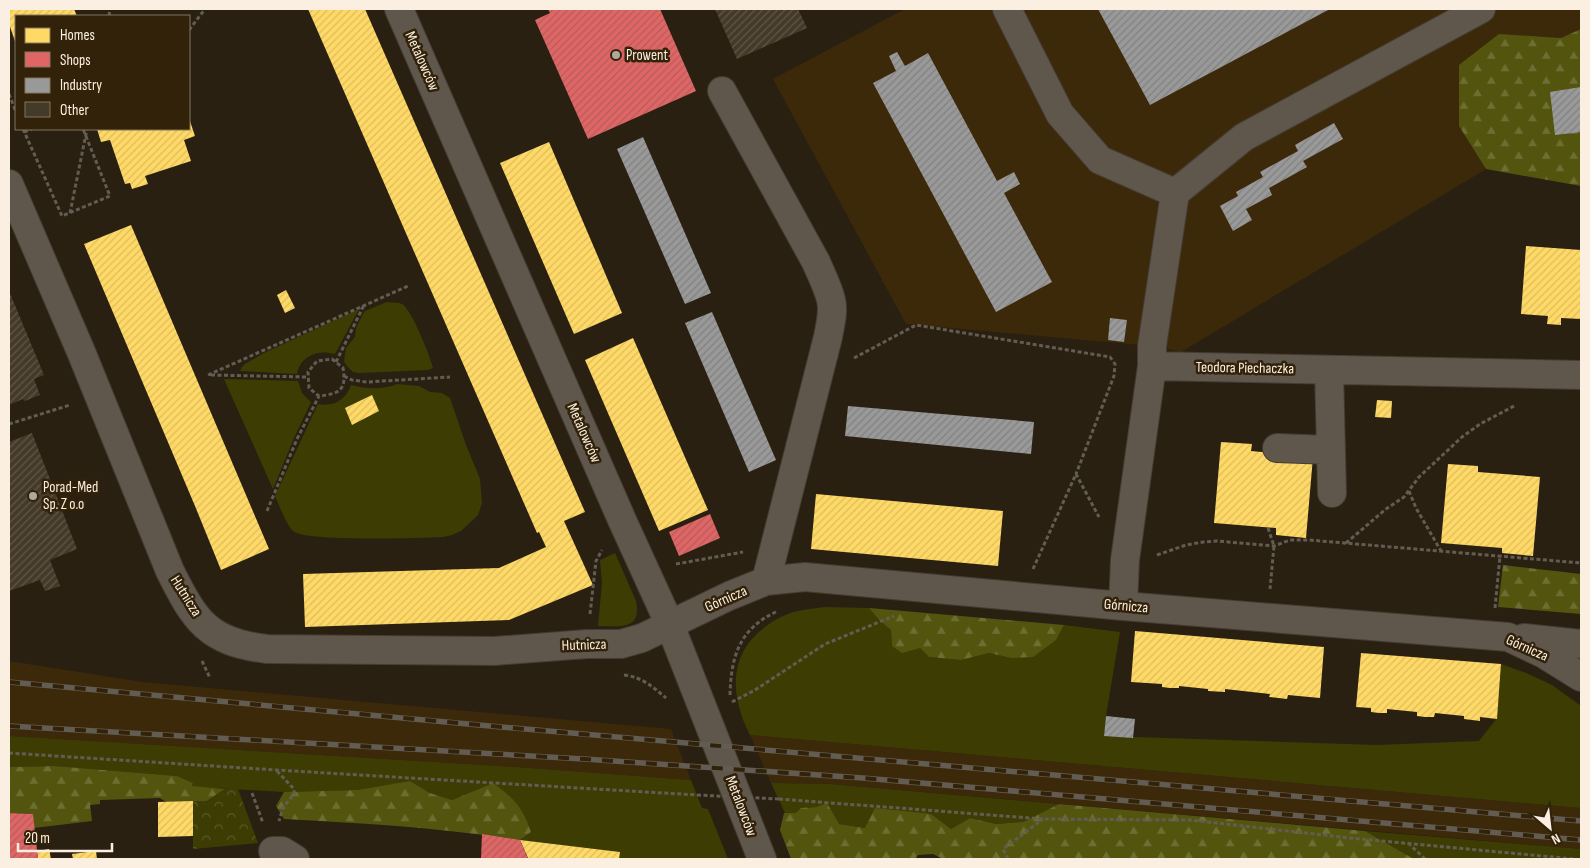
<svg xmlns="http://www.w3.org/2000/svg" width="1590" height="868" viewBox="0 0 1590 868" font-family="'Sofia Sans Condensed',sans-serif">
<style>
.built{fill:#3c290a}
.green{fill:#3d3d03}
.forest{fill:url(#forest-firs)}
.park{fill:url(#park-crowns)}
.homes{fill:url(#homes-hatch)}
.shops{fill:url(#shops-hatch)}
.industry{fill:url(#industry-hatch)}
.building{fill:url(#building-hatch)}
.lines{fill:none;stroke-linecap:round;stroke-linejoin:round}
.minor-casing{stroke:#443c32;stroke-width:30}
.path{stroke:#635c53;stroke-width:3;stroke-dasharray:4 2.5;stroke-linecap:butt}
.minor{stroke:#5f574c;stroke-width:28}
.rail-casing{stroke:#635c53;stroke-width:5.5}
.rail{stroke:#322209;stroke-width:4;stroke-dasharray:11;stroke-linecap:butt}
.path-bridge{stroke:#635c53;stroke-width:3;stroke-dasharray:4 2.5;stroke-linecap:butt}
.poi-dot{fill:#b2a799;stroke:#322209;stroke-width:2}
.labels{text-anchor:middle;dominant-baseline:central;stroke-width:5;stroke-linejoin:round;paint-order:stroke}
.poi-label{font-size:15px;fill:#fbefe1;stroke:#322209;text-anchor:start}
.street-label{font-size:15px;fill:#fbefe1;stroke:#322209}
</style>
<defs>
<pattern id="forest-firs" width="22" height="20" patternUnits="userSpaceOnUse" patternTransform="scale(1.25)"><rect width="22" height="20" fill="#53550f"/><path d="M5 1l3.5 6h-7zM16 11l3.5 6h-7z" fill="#6d6e32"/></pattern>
<pattern id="park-crowns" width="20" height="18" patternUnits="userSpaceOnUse" patternTransform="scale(1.25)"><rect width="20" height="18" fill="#3d3d03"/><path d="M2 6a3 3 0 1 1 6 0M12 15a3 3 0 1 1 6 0" fill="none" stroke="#5a5927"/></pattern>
<pattern id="homes-hatch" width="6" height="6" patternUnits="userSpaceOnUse" patternTransform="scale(1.25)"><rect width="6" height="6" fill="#ffd966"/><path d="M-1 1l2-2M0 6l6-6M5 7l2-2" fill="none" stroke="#dbbc5f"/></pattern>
<pattern id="shops-hatch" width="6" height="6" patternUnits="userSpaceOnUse" patternTransform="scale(1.25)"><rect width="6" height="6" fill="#e06666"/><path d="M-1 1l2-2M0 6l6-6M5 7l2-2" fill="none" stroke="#b35d5c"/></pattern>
<pattern id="industry-hatch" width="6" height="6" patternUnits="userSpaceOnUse" patternTransform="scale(1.25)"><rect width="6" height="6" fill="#999"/><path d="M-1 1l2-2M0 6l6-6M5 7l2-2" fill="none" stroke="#828180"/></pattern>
<pattern id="building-hatch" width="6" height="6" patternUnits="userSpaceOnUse" patternTransform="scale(1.25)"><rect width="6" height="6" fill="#443a2a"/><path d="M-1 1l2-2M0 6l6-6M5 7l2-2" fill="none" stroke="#605749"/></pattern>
</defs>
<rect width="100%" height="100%" fill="#292012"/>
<!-- built -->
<path class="built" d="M905,9h676v20l-20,9 -62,-4 -40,92 27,43 -305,183 -29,-6 -246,-22 -133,-245z
M9,661l133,21 529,47 20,51 -175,-13 -507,-31z
M750,735l831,73v41l-751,-65 -59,-1z"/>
<!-- green -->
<path class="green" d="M387,302c5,1 11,0 15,2 10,6 28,52 31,64l-5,2 -69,3 -6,-1 -7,-7 -2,-4 2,-13 9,-11 1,-9 7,-14 2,-3z
M359,309l-24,45c-17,-5 -35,2 -38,20l-57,-3 2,-4 3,-3 19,-11z
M224,379l74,2 4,12 9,9 -17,36 -21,51z
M397,384l22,2 11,6 12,1 8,5 16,47 14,34 2,24 -4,12 -17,16 -9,4 -9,2c-23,1 -137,5 -150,-6 -7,-7 -14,-26 -18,-35l43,-92c16,3 28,-4 33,-19 14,4 32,5 46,-1z
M615,553l21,48c6,30 -17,25 -38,25l4,-43 -2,-23z
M825,607l44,1 11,13 11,9 1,16 28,2 9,9 32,3 28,-7 22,5 45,-18 8,-15 56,7 -14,84 -2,20 273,9 102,-4 18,-23 4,-54 25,9 26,12 29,21v102l-831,-73c-24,-47 -20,-92 31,-118 13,-7 29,-8 44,-10z
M9,736l507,31 175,13 11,28 6,1 20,50h-109v-7l-99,-12 11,-8 -38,-49 -41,17 -22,-7 -20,-12 -53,9 -73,2 -87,-5 -5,-1 1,-3 -16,-7 -122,-10 -46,1z
M771,783l59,1 229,20 -36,18 -27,2 -26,-6 -19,11 -20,-15 -66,14 -26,-4 -22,-17h-8l-13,6h-11z
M1365,831l216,18v10h-167z"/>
<!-- forest -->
<path class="forest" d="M1581,29v157l-95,-17 -27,-43v-61l40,-31 62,4z
M1503,565l78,9v40l-83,-7z
M869,608l195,17 -8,15 -23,17 -22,1 -22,-5 -28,7 -32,-3 -9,-9 -18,5 -10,-7 -1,-16 -11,-9z
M55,766l122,10 16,7 -1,3 33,3 -18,12 -41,1 -6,-4 -60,2v4l-10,1 2,16 -58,7 -1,-14 -24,-1v-46z
M410,781l20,12 22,7 41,-17c22,16 29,24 38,49l-11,8c-78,-12 -157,-17 -236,-21l-8,-13 8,-14 73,-2z
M827,803l12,21 26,4 10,-20 56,6 20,15 19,-11 26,6 27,-2 36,-18 306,27 49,28h-341l-12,-1v1h-118l-10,-5 -15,1 -3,4h-124l-11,-29 4,-17h12l5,-5 16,-1z"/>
<!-- park -->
<path class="park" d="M225,789h13l20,54 -65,6v-48h14z"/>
<!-- homes -->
<path class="homes" d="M9,9h65l3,7h-61v28l-7,-20z
M308,9h57l220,503 -21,9 29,64 -84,35 -204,7 -2,-53 196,-6 47,-21 -7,-15 -2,1z
M189,118l6,18 -11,4 7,21 -46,15 3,8 -16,5 -2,-6 -5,1 -15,-44 -9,2 -4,-13h92z
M549,142l73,171 -48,21 -74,-171z
M131,225l138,324 -48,21 -26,-64 -111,-262z
M1526,246l55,4v69l-20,-1v7l-14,-1 1,-8 -27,-2z
M286,290l9,18 -10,5 -8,-18z
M633,338l75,172 -49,21 -74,-171z
M372,395l7,16 -27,14 -7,-17z
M1377,400l15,1 -1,17 -16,-1z
M1221,442l31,2 -1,7 62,6 -7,81 -30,-3v-7l-62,-5z
M1448,464l30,2v6l62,5 -7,79 -31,-3v-5l-61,-5z
M816,494l187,17 -5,55 -187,-17z
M1135,631l189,16 -4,51 -32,-3 -1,4 -18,-2 1,-3 -45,-5v3l-17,-1v-2l-29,-3v2h-9l-8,-1v-3l-31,-2z
M1361,653l140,11 -4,55 -17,-2v4l-16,-2v-3l-29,-3 -1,4h-9l-8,-1v-4l-30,-3v4h-8l-8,-1v-4l-15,-1z
M193,801v35l-35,1v-35z
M520,840l100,12 -1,7 -91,-1z
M49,849l2,10h-13l-1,-8z
M96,851l1,8h-24l-1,-5z"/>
<!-- shops -->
<path class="shops" d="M548,9h112l36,82 -108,48 -53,-119 15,-7z
M710,514l10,24 -41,18 -10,-24z
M9,813l24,1 5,45h-29z
M482,834l38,6 8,19h-47z"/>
<!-- industry -->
<path class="industry" d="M1098,9h232l-180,96z
M897,52l8,14 23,-13 69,128 17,-9 6,12 -16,9 48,89 -56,30 -123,-229 23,-12 -7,-15z
M1581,87v45l-26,3 -5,-43z
M1334,123l9,16 -40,22 4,6 -38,21 3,7 -26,14 6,11 -19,11 -13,-25 18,-10 -2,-4 27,-15 -3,-5 38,-21 -3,-6z
M643,137l68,156 -26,11 -68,-155z
M712,312l64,148 -27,12 -64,-149z
M1110,318l17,2 -3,22 -16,-2z
M848,406l186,16 -3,32 -186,-18z
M1106,716l29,3 -2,19 -29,-2z"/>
<!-- building -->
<path class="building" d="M715,9h83l9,19 -70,31z
M9,291l35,84 -10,4 6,16 -15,6 -2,-2 -14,6z
M32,433l45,116 -27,11 10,26 -15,5 -5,-11 -31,11v-149z"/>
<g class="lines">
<defs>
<path id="minor" d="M399,9l223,511 48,105 92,234
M1007,9l53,105 40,46 75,33
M722,91l94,171c5,12 12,25 15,38 3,12 -1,25 -3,37l-62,244
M9,184l73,170 88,217c25,50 38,71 97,78l227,2 93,-7h34l21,-6 87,-42 37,-15 39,-4 318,29 385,31 36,17 37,23
M1152,366v-20l23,-153 69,-56 237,-128
M1329,370l3,123
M1277,448l54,2
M1123,606l2,-46 27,-194 429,9
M1524,638l57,6
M273,851h9l13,8"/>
</defs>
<!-- minor casing -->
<use href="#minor" class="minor-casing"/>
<!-- path -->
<path class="path" d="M109,16l1,-7
M189,30l16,-21
M9,94l7,18
M23,129l39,87 48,-20 -27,-67
M24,132l8,-3
M70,213l17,-84
M854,358l62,-33 194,32 5,7 -1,12 -38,98
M332,359l11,9c4,22 -4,26 -24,28l-10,-8 -1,-16 9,-11z
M336,362l28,-57
M208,375l200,-89
M211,375l96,2
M344,376l8,4 15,2 83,-5
M9,424l61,-19
M1409,491l7,17 25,43
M267,511l30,-72 22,-43
M1268,528l6,18 -4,43
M1346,543l40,-34 18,-12 15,-20 43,-40 18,-13 36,-19
M1157,555l29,-10 17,-3 14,-1 57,5 16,-6h19l272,23
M676,564l67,-12
M1033,569l43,-95 23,43
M1495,608l5,-52
M590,614l6,-53 6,-11
M202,661l8,17
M624,675c18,2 29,12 42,23
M730,695c1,-38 9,-66 46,-83
M732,702l23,-12 70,-46 69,-28
M9,753l267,17 421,25
M277,771l17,18v5l-11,14 -4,13
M252,793l11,30
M779,799l265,20 146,1 160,18 224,21
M1408,843l17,16
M1008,859l-5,-10 40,-30"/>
<!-- minor -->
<use href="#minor" class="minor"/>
<defs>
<path id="rail" d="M9,682l481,44 1091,95
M9,726l575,33 279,19 718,62"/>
</defs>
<!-- rail casing -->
<use href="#rail" class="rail-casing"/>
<!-- rail -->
<use href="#rail" class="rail"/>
<!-- path-bridge -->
<path class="path-bridge" d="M697,795l82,4"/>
</g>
<!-- markers -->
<g class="poi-dot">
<circle cx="616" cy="55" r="5"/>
<circle cx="33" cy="496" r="5"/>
</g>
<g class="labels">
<!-- poi labels -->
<g class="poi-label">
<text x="626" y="55">Prowent</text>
<text x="43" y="487">Porad-Med<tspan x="43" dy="17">Sp. Z o.o</tspan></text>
</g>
<!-- street labels -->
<g class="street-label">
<text transform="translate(422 61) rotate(66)">Metalowców</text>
<text transform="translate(1245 368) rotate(1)">Teodora Piechaczka</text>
<text transform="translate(584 433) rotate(66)">Metalowców</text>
<text transform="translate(186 596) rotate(58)">Hutnicza</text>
<text transform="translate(726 599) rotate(-24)">Górnicza</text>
<text transform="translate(1126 606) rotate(5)">Górnicza</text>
<text transform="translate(584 645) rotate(-2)">Hutnicza</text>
<text transform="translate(1527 648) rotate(24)">Górnicza</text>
<text transform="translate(741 806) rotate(69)">Metalowców</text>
</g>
</g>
<!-- border -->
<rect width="1590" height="868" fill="none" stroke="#fbefe1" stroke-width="20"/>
<!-- legend -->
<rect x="15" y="15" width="175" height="115" fill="#322209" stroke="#82745f"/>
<rect x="25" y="28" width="25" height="15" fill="#ffd966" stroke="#82745f"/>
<text x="60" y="40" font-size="15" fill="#fbefe1">Homes</text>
<rect x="25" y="52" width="25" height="15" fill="#e06666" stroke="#82745f"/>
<text x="60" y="65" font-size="15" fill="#fbefe1">Shops</text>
<rect x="25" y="78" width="25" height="15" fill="#999999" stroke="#82745f"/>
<text x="60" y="90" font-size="15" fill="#fbefe1">Industry</text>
<rect x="25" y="102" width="25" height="15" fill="#443a2a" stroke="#82745f"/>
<text x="60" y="115" font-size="15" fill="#fbefe1">Other</text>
<!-- north arrow -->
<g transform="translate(1550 828) rotate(152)" stroke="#322209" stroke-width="4" paint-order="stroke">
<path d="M0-4L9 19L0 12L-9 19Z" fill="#fbefe1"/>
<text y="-8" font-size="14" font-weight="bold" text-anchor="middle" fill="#fbefe1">N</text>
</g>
<!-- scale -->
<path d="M18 843v8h94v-8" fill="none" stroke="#fbefe1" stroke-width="2.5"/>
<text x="25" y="843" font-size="15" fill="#fbefe1" stroke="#322209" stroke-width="4" paint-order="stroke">20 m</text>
</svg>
